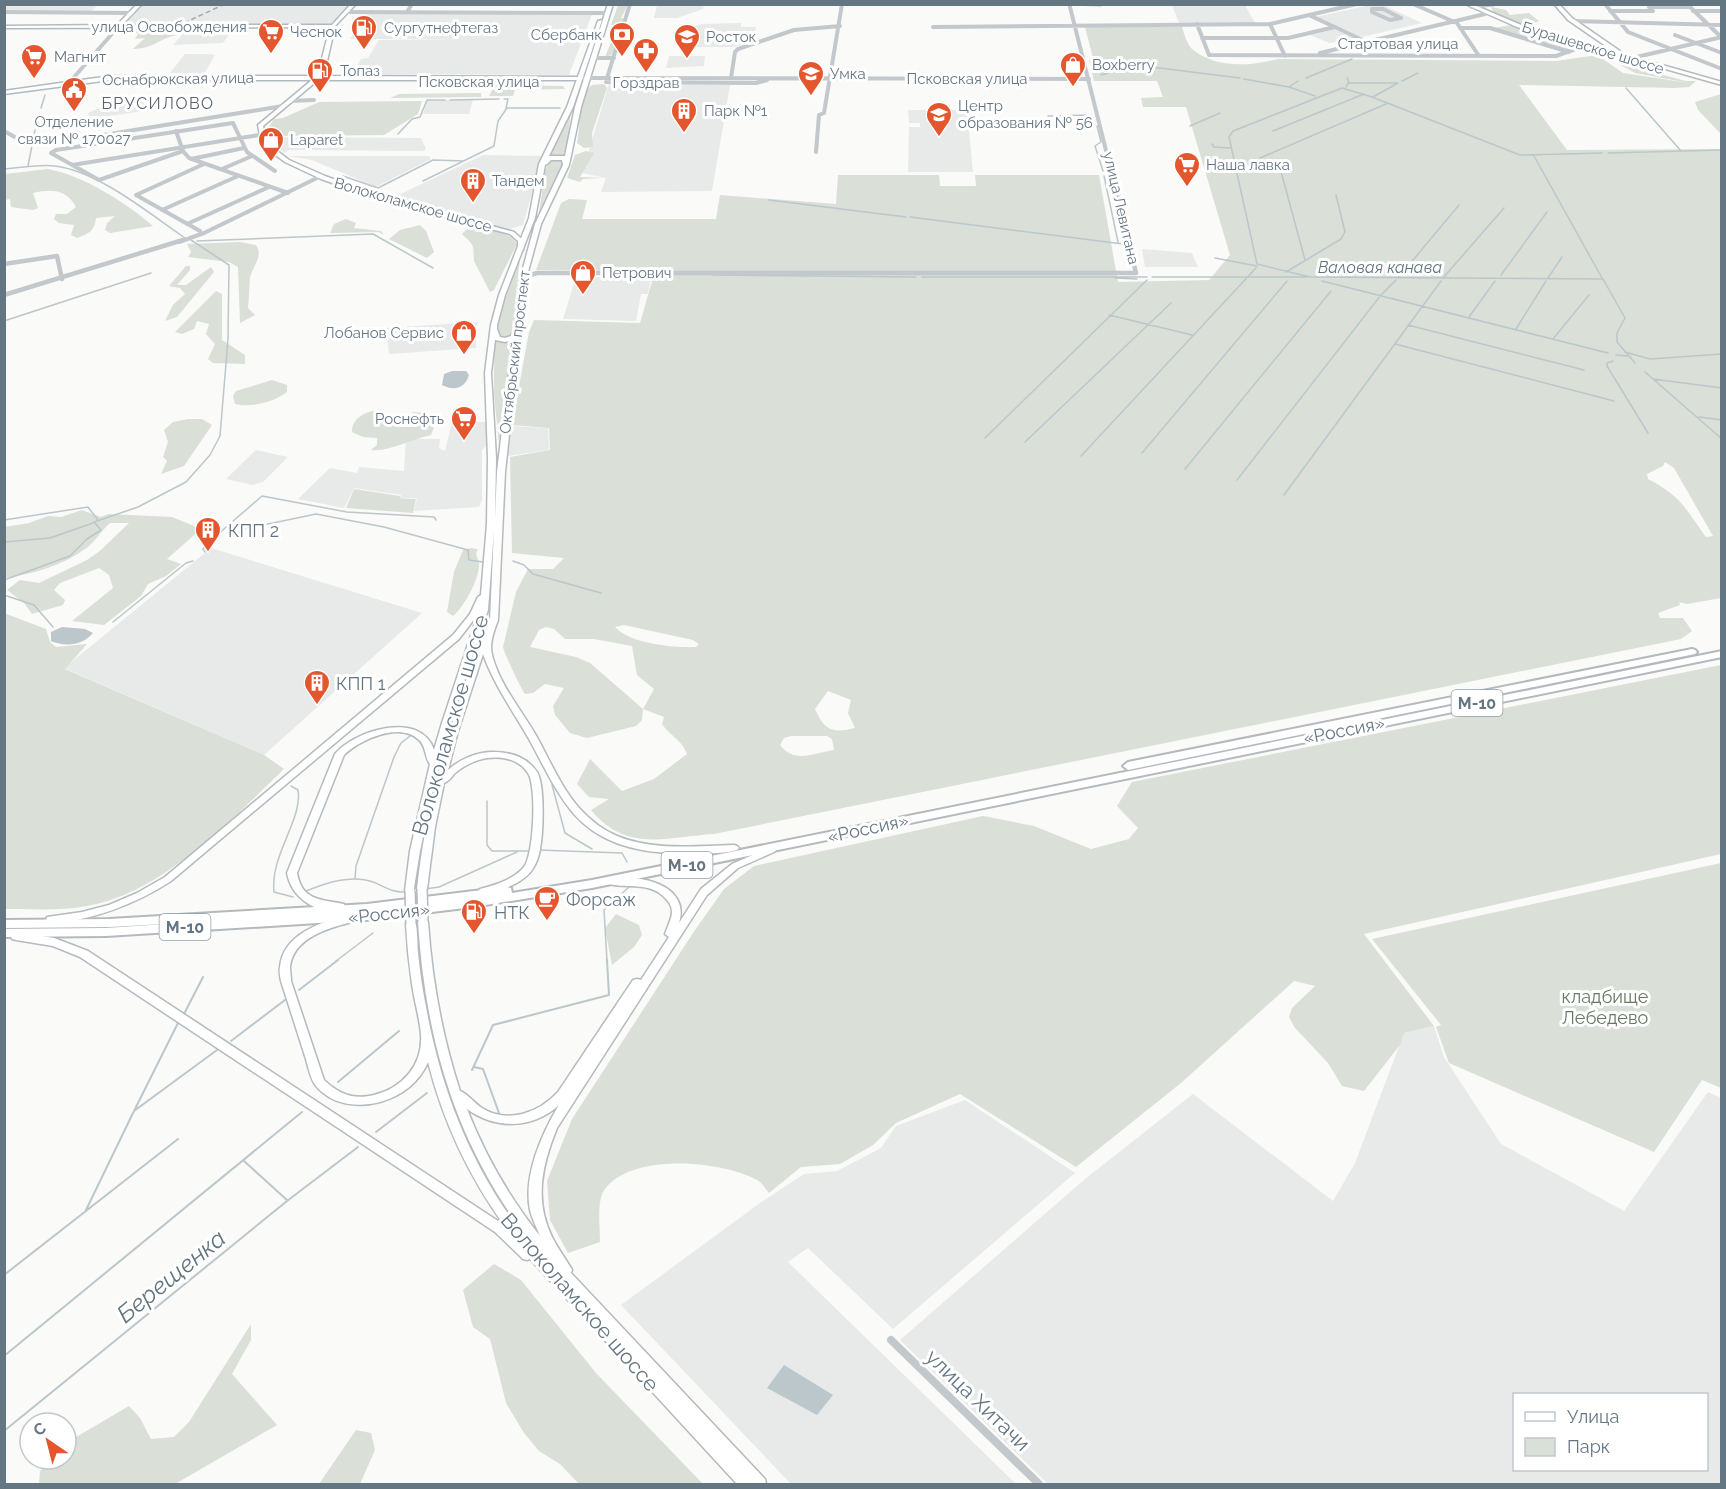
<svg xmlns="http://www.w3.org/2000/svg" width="1726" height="1489" viewBox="0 0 1726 1489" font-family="Raleway,sans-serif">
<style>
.built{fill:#e8e9e9;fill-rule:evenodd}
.green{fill:#dadfd7;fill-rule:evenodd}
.water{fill:#bbc7cb}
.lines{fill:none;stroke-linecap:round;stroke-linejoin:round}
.stream-far1{stroke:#bbc7cb;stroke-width:1.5}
.stream{stroke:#bbc7cb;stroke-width:2}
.secondary-casing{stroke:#b3babf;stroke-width:3}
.primary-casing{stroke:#b5babe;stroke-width:3}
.highway-casing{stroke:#b4b9bd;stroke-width:4}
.street-far2{stroke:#c3c8cc;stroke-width:4}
.street-far1{stroke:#c3c8cc;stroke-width:4.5}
.street{stroke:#c3c8cc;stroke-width:8}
.secondary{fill:#fff;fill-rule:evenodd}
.primary{fill:#fff;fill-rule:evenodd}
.highway{fill:#fff;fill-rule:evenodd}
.rail{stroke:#a2aab0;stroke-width:1.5;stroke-dasharray:5 3;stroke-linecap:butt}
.primary-bridge-casing{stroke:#b5babe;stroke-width:12;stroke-linecap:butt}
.primary-bridge{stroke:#fff;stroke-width:9}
.labels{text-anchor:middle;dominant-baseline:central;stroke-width:6;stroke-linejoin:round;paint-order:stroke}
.far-street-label{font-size:15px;fill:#657683;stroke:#fff}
.far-poi-label{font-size:15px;fill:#657683;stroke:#fff;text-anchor:start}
.far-neighbourhood-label{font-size:16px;letter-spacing:1.5px;fill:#57646e;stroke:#fff}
.far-water-label{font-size:16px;font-style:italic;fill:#60757c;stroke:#fff}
.shield{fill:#fff;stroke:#939fa8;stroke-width:1.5}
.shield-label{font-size:16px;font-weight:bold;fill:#657683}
.poi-label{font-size:18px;fill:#657683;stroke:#fff;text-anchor:start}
.street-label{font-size:18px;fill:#657683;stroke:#fff}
.park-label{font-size:18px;fill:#687a64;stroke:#fff}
.near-street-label{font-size:21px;fill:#657683;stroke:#fff}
.near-water-label{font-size:24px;font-style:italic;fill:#60757c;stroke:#fff}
</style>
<rect width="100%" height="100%" fill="#fafaf8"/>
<!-- built -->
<path class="built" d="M5,5h93l-8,7 -85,-1z
M143,5h210l-10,6 -10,14h-209z
M657,5v-1l47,1 -1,4 -26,9h-23z
M1172,5h73l10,18h-76z
M1370,5h13l39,18 -60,14 -47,-20z
M366,14h226l-23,61 -216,-1 8,-15 7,-1 11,-18 83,-1h-112z
M741,23v4h15l-2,14 -21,6h-52l3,-18 18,-5z
M187,29h46l-10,14 -50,2z
M1334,29l22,10 -27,4 -19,-8z
M185,54h24l6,1 -11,19 -34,-1z
M669,56h36l-1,10 -38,2z
M609,84l121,1 -18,106 -111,1 5,-14 -24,-5z
M427,100h46l-4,14h-46z
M132,101l21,1 3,7 -66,10 -2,-6 18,-8z
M908,110h59l6,62h-65l1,-45h11v-4h-11z
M269,137l152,1 5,11 -2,2 -135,-1 -5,3z
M483,155l59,1 -19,69 -13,4 -118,-31z
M287,156h142l2,3 -55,28 -64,-27z
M1142,249l50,4 6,14h-53z
M587,277h64l-3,17h-7l-5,27 -73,-2 12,-39h9z
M479,322l-3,4v22l-87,6 -3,-26z
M452,422h36l1,21 -7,7v50l-3,7 -65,4 3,-13 -16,1v-4l-47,-7 -10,20 -46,-9 32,-31 27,5 2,-6 45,4 2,-32h34l-1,9 6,3z
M509,426l39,2 1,22 -41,6z
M256,450l32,7 -25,25 -11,3 -26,-6z
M211,548l211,65 -158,142 -200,-87z
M1434,1026l10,31 57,87 123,67 84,-119 13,6v386h-673l-148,-144 185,-161 108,-85 140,107 22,-38 49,-130zM1514,1394h192v76h-192z
M965,1100l110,73 -182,156 -85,-81 -20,14 228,222h-225l-170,-179 139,-102 44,-29 33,-3 44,-23 15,-22z"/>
<!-- green -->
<path class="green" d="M618,5h10l-7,13 3,1 -12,36 -7,2 13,-32h-7z
M1491,7l15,3 4,5 19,-2 10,8c-11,7 -44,0 -48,-14z
M1512,25l67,20v2l-10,4 -76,-23z
M1085,27h97c2,7 5,17 10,22 25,20 57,17 86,10l278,2 41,-6 26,18 66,10 -54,-10 -20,-11 71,19h10l-7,6 -14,1 -156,-3 48,65 154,-1v449l-34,6 -8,-2 1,3 -22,8 2,5h23l9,13 -11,8 -967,195c-50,3 -87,19 -123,-24l18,-11 -20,-2 -12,-13 13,-25 32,32 32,-12 33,-25c-5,-14 -17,-18 -25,-30l2,-7 -21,-8 -1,11 -6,6 -49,12 -17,-5 -15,-18 -2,-9 11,-18 -19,-4 -12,9 -8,1c-3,-3 -21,-41 -22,-47l13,-55 12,-23h25l11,-11 -52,-5 -2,-96 40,-7 -1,-22 -37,-3 17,-93 5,-12 106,3 15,-52 -119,-1 25,-67 8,-4 18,1 -5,19h134l4,-24 116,9 2,-29h101l1,11h36l-1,-11h124l19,107 91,-2 21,-25 -44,-148h-43l-2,-9 22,-1 -6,-16h-63l-5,-21 4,-2zM1665,462l9,6 39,68 -7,1c-22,-30 -24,-40 -58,-58l-1,-5 16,-8zM624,625l69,15 6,4 -3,3c-21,1 -66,-3 -81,-20zM546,627l8,2 11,10h29l38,7 5,29 17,14 -11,20 -53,-46 -14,-6 -46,-10 9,-17zM828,691l23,9 -3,13 7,15c-23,6 -31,2 -40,-19zM791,736h36l5,3 2,11c-20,3 -40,14 -54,-5l4,-7z
M155,28l-3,5 25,2c-20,4 -21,13 -44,14l12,-11 -10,1 3,-5 -4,-3 -15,1z
M495,85l68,1 2,3 -50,1 -2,6h-24z
M592,85l12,-1 3,4 -15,45 1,14 -9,1 -7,-5c4,-15 0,-49 15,-58z
M481,93v4l-91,1 9,-4z
M1721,94h1l-1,40 -23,-24 -3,-8z
M422,101l-4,13 -34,21 -110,1 -8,-5 8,-12 9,-1 36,-16z
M571,110l-5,46 -18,1z
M586,151l8,2 -14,24 23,1 -20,1 -3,3 -13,-4 8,-23z
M550,158h12l1,5 -24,50 6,-41z
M48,169c34,6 79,34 105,57l-43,7 -5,-3 2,-7 8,-7 -19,2c-1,13 -8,16 -19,20l-6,-3 3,-10 -15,-2 -5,-4 2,-5h11l9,-7c-10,-18 -24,-18 -43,-14l5,15 -5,2 -22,-3 -1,-8 -5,1v-26z
M346,219l10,4 -2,5 27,3 3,4 -6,-3 -48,1 4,-9z
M420,225l6,6 8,21 -7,6 -38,-19 11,-9z
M470,226c14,3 39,4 47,18l-23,46 -4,2 -16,-31c-1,-18 1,-14 -12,-27z
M240,242l16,3c8,12 -4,21 -6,33 -1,10 -1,20 -2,30l7,7 -15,8 -2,-56 -9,-5 -41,-5 3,-5 -4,-8z
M520,258l-8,75 -3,4 -9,1 -4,-4 6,-26z
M186,266h4v4l-13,15h9l25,-18 3,5 -37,45 -12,4 8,-16 12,-11 -5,-6 -11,-2z
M216,291l6,3v46l23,15v9l-32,-1 -5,-4 7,-15 -9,-10 3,-10 -12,-3 -3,8 -12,5 -7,-2z
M494,338h22l-13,68 -4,38 -5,-50z
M272,380l15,5v7c-13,10 -35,16 -52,12l-2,-8 3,-5z
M382,409l-9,5 16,9 23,1 3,-4 -7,-2 5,-6 26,2 -8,21c-20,4 -41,17 -60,15l6,-5v-7l-14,-1 -11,-5c0,-16 16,-21 30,-23z
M188,419h14l10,6 -28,41 -23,8 6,-13 -4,-4 5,-15 -4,-12 9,-8z
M354,489l46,7 1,3h15l-3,14 -67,-5z
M82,510l19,7 7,-3 64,3 29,12 -34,30 14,5 -15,12 -18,8 -7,12 -37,29 -32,-4 41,-33 -4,-13 -10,-7 -39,15 -6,7 11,10 -2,5 -31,9 -8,-11 -17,-13 13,-10 19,3 48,-23 14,-10 28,-27h-19c-8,7 -14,17 -22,24 -24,18 -54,27 -83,31l-1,-51 25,-4 19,-7 13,1z
M471,548l7,1c-4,7 0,7 1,14 1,15 -15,44 -26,53l-6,-4 7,-40 9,-22z
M4,613l42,16 4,13 6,5 31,-3 -22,25 199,86 20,14c-53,51 -122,124 -197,137 -26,5 -56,3 -82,3z
M1721,665v189l-357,80 70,92 -30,7 -4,12 -36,46 -22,-5 -14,-23 -33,-35 -6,-11 3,-9 23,-22 -21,-5 -113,102 -105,84 -116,-73 -64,29 -23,22 -33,19 -39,3 -32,26c-3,-4 -7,-10 -12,-13 -36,-20 -130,-28 -154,12 -6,11 -3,37 -3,50l-32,11 -18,-33 -3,-39 25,-62 123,-189 29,-41 30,-23 229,-50 51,10 57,23 38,-10 9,-11 -21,-22 15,-24z
M1721,863v225l-19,-8 -48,72 -205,-89 -13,-36 5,-2 -69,-86z
M616,914l23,11 3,10 -8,12 -22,18 -7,-37z
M494,1264l27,16 75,93 107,111h-124l-19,-20 -21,-13 -15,-18 -18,-30 -16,-64 -17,-12 -10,-37z
M251,1324v16l-19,34 45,51 -102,59h-136l1,-13 10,-12h16v-16l63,-37 11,12 11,21 23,-2 15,-15z
M356,1430l15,3 4,17 -15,34h-41z"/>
<!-- water -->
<path class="water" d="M452,371h14l3,4c-4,14 -16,16 -27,10l2,-11z
M62,627l23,2 8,4c-11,13 -28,14 -42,8v-9z
M784,1365l49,30 -16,20 -50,-27z"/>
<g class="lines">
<!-- stream-far1 -->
<path class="stream-far1" d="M1102,61l32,4
M1101,75l34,-10 105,13
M1306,78l46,-19
M1244,79l45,8
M1298,81l-9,6 26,9
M1402,81l16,-8
M1348,83h50
M1346,87l3,-5 -2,-4
M1626,88l55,63
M1373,97l25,-14
M504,99h4l-2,9h54
M450,100l49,-1
M41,108l4,-13
M1048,116l43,-1
M1097,126l4,16 -6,4 8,25
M1190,126l30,-13
M1273,131l91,-37
M398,134l14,-15 8,-2 7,-17h18
M1212,144l2,3 16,1
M1602,153l-82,2 -148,-58 -30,-9 -109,43 -4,6 28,127 53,13 293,2 22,39 -8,15v9l18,21
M1608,153l114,-3
M1534,156l68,122
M1260,158l126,-54
M1205,161l28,-1
M1279,164l26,96
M28,166l7,-36
M4,169c17,-1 35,-5 51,-3 43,5 95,48 130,72
M343,176l35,12 55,-28 31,1
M1104,176l14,66
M423,181l71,-35 4,-25 9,-13
M769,200l137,17
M910,217l213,27 7,17
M197,241l176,-7 60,34
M1215,258l42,8
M1286,272l55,-33 4,-7 -9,-37
M713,275l203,2
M1501,275l46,-63
M922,277h225
M1152,277h155
M1115,278l22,1
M1398,278l61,-73
M1443,278l61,-70
M1548,278l14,-21
M1322,281l286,72
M1109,315l83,20
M1469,317l26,-36
M4,321l147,-48
M1408,325l176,45
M1516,329l30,-48
M1553,339l36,-44
M1395,344l219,57
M1625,352l25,7 72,-5
M1616,355l11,1
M1613,361l-6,2v3l41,67
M1645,372l8,7 69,9
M1653,379l69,60
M1699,417l23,3
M985,438l162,-158
M1025,442l146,-139
M1142,453l145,-172
M1081,456l175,-188
M1185,469l146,-178
M1237,480l144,-185 15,-15
M1284,495l157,-214
M4,520l84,-13 10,13
M240,530l76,-16 68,13 84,23 1,10 14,2
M217,535l45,-39 85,16 87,5 2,3
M4,542l46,-4 43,-15
M205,552l-2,-3 4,-6
M513,561l11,4 9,9 68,19
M4,580l66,-24 17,-17 14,-9 -7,-8 44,-15 48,-25 24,-27 10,-19 8,-97 1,-74 -38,-25
M4,595l30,10 19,22
M113,622l73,-59 7,-2
M552,785l13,48 27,16
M291,786l7,4c5,29 -28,65 -24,102l19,5
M487,801v44l5,6h39
M538,850l84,3 5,9
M355,879l1,-13 38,-109 7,-14 9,-7
M425,889l14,-2 78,-35
M306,891c20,-8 45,-17 67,-9 11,4 19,11 32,10
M336,961l37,-28
M607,961l-3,-51 25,-23"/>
<!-- stream -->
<path class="stream" d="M299,990l39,-30
M184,1014l19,-37
M179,1021l-45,90 83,-61
M231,1041l54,-41
M474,1067l9,2 16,44
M472,1070l21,-45 116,-30 -2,-35
M338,1082l61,-51
M376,1132l51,-39
M244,1161l43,39
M86,1210l48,-99
M4,1275l174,-136
M4,1356l298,-244
M4,1431l283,-230 71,-54"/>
<defs>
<path id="secondary" d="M137,4h5l-20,21h210l19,-21h5l-21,22 -10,44 -4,6 261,1 1,1 -3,2h-262l-55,46 4,17 22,17 36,16 44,16 46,13 99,27 10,9 -1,9 -5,1v-10l-8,-7 -99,-26 -47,-14 -43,-15 -36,-17 -23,-17 -4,-20 54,-45h-202l-106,14v-3l106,-15h205l4,-6 11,-43 -326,1v-2l113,-1z
M1067,4h36l-2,1z
M1554,4h5l13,14 58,40v2h-4l-58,-40z"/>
<path id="primary" d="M608,4h5l-32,103 -12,58 -28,59 -15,55 -21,193 -7,148c-4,11 -9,23 -6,35 8,31 31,57 46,84 13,24 24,50 42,70 10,11 23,21 37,27 36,15 78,10 117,9l3,1 2,2 -2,2c-18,5 -40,3 -59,3 -38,0 -78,-9 -104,-39 -19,-22 -31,-50 -45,-75 -16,-28 -35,-54 -46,-85l-25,77 -10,39c12,-11 29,-18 45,-18 17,0 34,5 44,20 8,12 6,62 3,77 -1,7 -4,15 -8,21 -7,10 -19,15 -31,20 -7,2 -14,6 -21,5l-2,-3 2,-3c15,-4 33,-9 44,-22 10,-13 13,-81 4,-94 -9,-14 -26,-17 -41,-15 -12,2 -24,8 -33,16 -3,4 -5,7 -10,9l-9,44 -8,62 -2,2h-6l-2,-2c9,-86 34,-168 63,-249l4,-3 6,-17 4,-90 -6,80 -38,113 -16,62 -14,66 -7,43h-6l-2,-3 5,-40 20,-87c-6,-7 -3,-18 -12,-25 -20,-17 -58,1 -74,16l-47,118c5,28 23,26 47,31l1,3 -1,3c-27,5 -52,-11 -57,-37l48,-119c20,-24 86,-44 99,-4l8,-27 36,-109 -19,25 -288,242c-37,24 -76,38 -120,43l-4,-1 -1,-3 1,-3 35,-5 27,-7 28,-12 28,-16 288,-242 17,-21 8,-17 3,-2 6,-71 1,-66 -3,-85 6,-48 8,-30 30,-77 10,-54 28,-57 31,-86 4,-1 -29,87 -24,49h16l10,-49zM551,160h11l1,5 -28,59 -15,55 -6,51 -3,6 -6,2 -5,-1 -3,-8v-4l8,-30 30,-77 10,-53 2,-1zM495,340l10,2 8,-2 -16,132 -2,47 1,-61 -5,-85z
M1465,4h7l49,21 201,57v3l-205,-58z
M771,847l3,1 2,2 -2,2 -36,16 -31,27 -150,233c-15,37 -23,72 -5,109 6,12 14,22 20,33l-1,3 194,206 1,5h-29l-207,-225 -3,1 -4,-1 -28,-27 -415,-275 -27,-11 -37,-6 -4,-1 -1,-3 1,-3 4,-1 38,6 34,13 416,274c-36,-50 -61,-104 -76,-163 -9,21 -27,34 -48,40 -23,6 -48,3 -64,-16 -6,-7 -8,-21 -11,-30 -8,-25 -16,-50 -24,-75 -1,-5 -2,-10 -1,-14 3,-33 41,-45 68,-52l4,1 1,3 -1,3c-24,6 -59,16 -62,45 0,4 1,9 1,14l33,99c15,14 29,20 50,15 29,-7 49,-31 47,-60 -1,-16 -7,-35 -9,-51 -3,-20 -5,-40 -6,-60l1,-3h8c3,10 2,22 3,32 2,20 5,40 9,59 17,92 55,180 119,249 -84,-99 -120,-210 -128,-339l1,-3h8l1,3c4,58 14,114 32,169 8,3 14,12 22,17 25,16 57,5 76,-16l75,-112 4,-1 4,1 28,-43 -4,-3c2,-6 7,-16 7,-22 0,-5 -3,-10 -6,-13 -15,-18 -38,-10 -57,-15l-2,-2 2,-2c28,-7 82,4 70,43l22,-34 31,-25zM559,1105c-17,28 -36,71 -29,105 2,9 7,18 10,26 -31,-39 -55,-81 -73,-127 29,21 66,20 92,-4z"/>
<path id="highway" d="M1692,649l3,1 2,2 -2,2 -567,116 -5,-4 5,-4z
M1722,651v6l-1130,231 -119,19 -107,13 -260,16 -102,1v-8l102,-1 75,-5 -72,4 -105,1v-8l105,-1 258,-15 140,-17 4,1 1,5 80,-13z"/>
</defs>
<!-- secondary casing -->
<use href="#secondary" class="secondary-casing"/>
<!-- primary casing -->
<use href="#primary" class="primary-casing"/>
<!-- highway casing -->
<use href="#highway" class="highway-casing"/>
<!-- street-far2 -->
<path class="street-far2" d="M1413,4l44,19 22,33
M1605,4l23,28 94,37
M1687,4l34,33
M1070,7l59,235
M1472,7l25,-3
M1649,7h41
M1372,9h11l18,9 -11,2 -18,-8z
M1610,11h43
M1693,11h29
M4,12l128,1
M347,12l256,1
M407,12l5,-8
M1311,16l56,26
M1573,21l149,4
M1197,24l12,31 347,1 28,-10
M1270,24l15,32
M933,27l337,-3 87,-20
M1460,28h30l79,24
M1675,35l47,18
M1202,38h86l47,-11
M1320,53l165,-39
M594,58h20
M1628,59l94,-22
M580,78l509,1
M607,78l23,-74
M731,78l4,-26 3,-3 56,-19 46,-4
M606,82l150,1 11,-3
M68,84l50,-57
M289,101l25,-1
M4,131l18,10
M176,131l7,20 6,7 99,35
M91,137l192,-31
M183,151l-84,29 -48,-27 5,-3 177,-27 14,29 28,19
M816,152l3,-37 5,-2 18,-109
M191,159l53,-11
M72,165l187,-30
M222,169l30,-13
M162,210l76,-34
M187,224l82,-37
M200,231l-64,-36 68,-31
M179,242l25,-9 115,-56"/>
<!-- street-far1 -->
<path class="street-far1" d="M4,264l53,-8 5,23
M522,287l5,-11 10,-3h599l-8,-33
M4,295l179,-55"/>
<!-- street -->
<path class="street" d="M891,1340l148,144"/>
<!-- secondary -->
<use href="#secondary" class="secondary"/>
<!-- primary -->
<use href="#primary" class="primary"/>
<!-- highway -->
<use href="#highway" class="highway"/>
<!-- rail -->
<path class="rail" d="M184,23l41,-19"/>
<defs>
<path id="primary-bridge" d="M422,889l1,33
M410,891l1,33"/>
</defs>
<!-- primary-bridge casing -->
<use href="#primary-bridge" class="primary-bridge-casing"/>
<!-- primary-bridge -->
<use href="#primary-bridge" class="primary-bridge"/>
</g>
<!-- icons -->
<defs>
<symbol id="fuel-pin" viewBox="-11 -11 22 30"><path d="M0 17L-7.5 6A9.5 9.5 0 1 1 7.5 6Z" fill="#e4572e" stroke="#fff"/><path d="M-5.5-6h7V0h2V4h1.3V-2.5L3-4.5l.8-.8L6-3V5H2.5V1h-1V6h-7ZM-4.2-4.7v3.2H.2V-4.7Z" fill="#fff"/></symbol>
<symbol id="supermarket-pin" viewBox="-11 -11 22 30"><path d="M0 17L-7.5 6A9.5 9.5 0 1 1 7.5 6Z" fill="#e4572e" stroke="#fff"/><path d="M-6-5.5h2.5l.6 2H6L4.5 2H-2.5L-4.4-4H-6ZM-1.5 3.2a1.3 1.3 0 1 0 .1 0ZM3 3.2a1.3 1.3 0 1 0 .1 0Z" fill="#fff"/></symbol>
<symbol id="bank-pin" viewBox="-11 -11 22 30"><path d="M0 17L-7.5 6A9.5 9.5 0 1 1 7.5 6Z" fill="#e4572e" stroke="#fff"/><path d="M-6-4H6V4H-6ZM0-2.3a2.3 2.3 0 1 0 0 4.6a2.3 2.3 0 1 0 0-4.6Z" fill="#fff"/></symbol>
<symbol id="school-pin" viewBox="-11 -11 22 30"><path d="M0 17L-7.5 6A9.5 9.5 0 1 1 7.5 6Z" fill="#e4572e" stroke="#fff"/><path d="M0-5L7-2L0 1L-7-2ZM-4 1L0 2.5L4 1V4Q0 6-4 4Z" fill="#fff"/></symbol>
<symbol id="pharmacy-pin" viewBox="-11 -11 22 30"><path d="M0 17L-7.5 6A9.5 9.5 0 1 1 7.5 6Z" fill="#e4572e" stroke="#fff"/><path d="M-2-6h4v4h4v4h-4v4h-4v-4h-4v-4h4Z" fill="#fff"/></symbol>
<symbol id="shop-pin" viewBox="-11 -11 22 30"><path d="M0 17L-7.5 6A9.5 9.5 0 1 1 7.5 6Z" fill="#e4572e" stroke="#fff"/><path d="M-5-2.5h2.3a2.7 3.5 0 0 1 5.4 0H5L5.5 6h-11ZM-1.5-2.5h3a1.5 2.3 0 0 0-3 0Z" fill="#fff"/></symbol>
<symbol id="civic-pin" viewBox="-11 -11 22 30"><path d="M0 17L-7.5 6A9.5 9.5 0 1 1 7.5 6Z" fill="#e4572e" stroke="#fff"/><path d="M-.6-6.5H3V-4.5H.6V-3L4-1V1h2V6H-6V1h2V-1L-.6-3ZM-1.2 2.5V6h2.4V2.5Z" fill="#fff"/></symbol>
<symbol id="building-pin" viewBox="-11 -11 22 30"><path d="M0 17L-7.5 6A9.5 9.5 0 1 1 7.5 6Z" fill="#e4572e" stroke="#fff"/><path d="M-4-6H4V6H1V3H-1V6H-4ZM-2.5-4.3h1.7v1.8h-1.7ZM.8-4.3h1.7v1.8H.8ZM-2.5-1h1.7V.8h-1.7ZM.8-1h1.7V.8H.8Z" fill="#fff"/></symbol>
<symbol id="cafe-pin" viewBox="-11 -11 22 30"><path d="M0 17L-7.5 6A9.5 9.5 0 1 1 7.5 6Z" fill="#e4572e" stroke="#fff"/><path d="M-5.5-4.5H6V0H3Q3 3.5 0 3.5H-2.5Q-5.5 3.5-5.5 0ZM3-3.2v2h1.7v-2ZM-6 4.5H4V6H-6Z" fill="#fff"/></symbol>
</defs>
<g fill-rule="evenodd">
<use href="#fuel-pin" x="349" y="13" width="30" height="40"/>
<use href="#supermarket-pin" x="256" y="17" width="30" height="40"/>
<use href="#bank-pin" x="607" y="20" width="30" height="40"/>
<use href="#school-pin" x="672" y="22" width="30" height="40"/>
<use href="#pharmacy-pin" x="631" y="36" width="30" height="40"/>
<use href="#supermarket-pin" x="19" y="42" width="30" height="40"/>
<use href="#shop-pin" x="1058" y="50" width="30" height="40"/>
<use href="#fuel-pin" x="305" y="56" width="30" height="40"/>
<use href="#school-pin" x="796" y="59" width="30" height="40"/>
<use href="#civic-pin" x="59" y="75" width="30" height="40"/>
<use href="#building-pin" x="669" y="96" width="30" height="40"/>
<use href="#school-pin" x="924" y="100" width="30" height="40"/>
<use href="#shop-pin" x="256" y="125" width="30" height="40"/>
<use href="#supermarket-pin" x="1172" y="150" width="30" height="40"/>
<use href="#building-pin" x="458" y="166" width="30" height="40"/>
<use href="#shop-pin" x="568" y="258" width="30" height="40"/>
<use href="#shop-pin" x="449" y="318" width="30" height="40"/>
<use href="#supermarket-pin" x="449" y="404" width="30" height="40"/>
<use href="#building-pin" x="193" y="515" width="30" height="40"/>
<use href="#building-pin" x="302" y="668" width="30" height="40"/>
<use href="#cafe-pin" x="532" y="884" width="30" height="40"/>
<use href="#fuel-pin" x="459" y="897" width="30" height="40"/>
</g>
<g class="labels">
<!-- far-street labels -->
<g class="far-street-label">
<text x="169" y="27">улица Освобождения</text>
<text x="1398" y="44">Стартовая улица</text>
<text transform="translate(1593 48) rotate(17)">Бурашевское шоссе</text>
<text transform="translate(178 79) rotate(-1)">Оснабрюкская улица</text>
<text x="967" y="79">Псковская улица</text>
<text x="479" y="82">Псковская улица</text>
<text transform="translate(413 205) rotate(16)">Волоколамское шоссе</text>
<text transform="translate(1121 208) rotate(77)">улица Левитана</text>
<text transform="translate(515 352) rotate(-83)">Октябрьский проспект</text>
</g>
<!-- far-poi labels -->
<g class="far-poi-label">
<text x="384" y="28">Сургутнефтегаз</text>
<text x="290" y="32">Чеснок</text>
<text x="602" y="35" text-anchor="end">Сбербанк</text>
<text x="706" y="37">Росток</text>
<text x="54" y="57">Магнит</text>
<text x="1092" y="65">Boxberry</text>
<text x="340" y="71">Топаз</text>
<text x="830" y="74">Умка</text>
<text x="646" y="83" text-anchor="middle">Горздрав</text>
<text x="958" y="106">Центр<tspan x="958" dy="17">образования № 56</tspan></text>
<text x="704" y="111">Парк №1</text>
<text x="74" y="122" text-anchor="middle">Отделение<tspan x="74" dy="17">связи № 170027</tspan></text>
<text x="290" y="140">Laparet</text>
<text x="1206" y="165">Наша лавка</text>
<text x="492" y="181">Тандем</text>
<text x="602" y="273">Петрович</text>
<text x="444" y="333" text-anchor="end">Лобанов Сервис</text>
<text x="444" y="419" text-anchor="end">Роснефть</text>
</g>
<!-- far-neighbourhood labels -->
<g class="far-neighbourhood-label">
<text x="158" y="103">БРУСИЛОВО</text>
</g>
<!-- far-water labels -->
<g class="far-water-label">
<text x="1380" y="267">Валовая канава</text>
</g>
<!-- shield labels -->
<g class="shield">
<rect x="1451.5" y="690" width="51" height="26" rx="4.5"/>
<rect x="661.5" y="852" width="51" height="26" rx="4.5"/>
<rect x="159.5" y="914" width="51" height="26" rx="4.5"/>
</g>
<g class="shield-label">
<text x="1477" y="703">М-10</text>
<text x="687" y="865">М-10</text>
<text x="185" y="927">М-10</text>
</g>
<!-- poi labels -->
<g class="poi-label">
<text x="228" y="530">КПП 2</text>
<text x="336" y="683">КПП 1</text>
<text x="566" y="899">Форсаж</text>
<text x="494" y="912">НТК</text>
</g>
<!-- street labels -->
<g class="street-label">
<text transform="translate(1344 730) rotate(-11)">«Россия»</text>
<text transform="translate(868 828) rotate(-12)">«Россия»</text>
<text transform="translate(389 913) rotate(-6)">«Россия»</text>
</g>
<!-- park labels -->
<g class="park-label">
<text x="1605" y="996">кладбище<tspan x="1605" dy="21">Лебедево</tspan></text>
</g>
<!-- near-street labels -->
<g class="near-street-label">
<text transform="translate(450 725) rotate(-74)">Волоколамское шоссе</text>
<text transform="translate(580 1302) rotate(49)">Волоколамское шоссе</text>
<text transform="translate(978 1400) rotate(44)">улица Хитачи</text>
</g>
<!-- near-water labels -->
<g class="near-water-label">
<text transform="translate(171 1276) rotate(-39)">Берещенка</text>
</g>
</g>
<!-- border -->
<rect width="1726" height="1489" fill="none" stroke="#657683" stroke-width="12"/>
<!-- legend -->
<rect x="1513" y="1393" width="195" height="78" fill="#ffffff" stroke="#c1c8cd" stroke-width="1.5"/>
<rect x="1525" y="1412" width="30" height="9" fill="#ffffff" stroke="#c1c8cd" stroke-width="1.5"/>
<text x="1567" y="1423" font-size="18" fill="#657683">Улица</text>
<rect x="1525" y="1438" width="30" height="18" fill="#dadfd7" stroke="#c1c8cd" stroke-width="1.5"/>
<text x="1567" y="1453" font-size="18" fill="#657683">Парк</text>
<!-- north arrow -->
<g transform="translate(48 1441) rotate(325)"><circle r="28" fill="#ffffff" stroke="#c1c8cd" stroke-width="1.5"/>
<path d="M0-4.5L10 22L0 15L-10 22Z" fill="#e4572e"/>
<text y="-9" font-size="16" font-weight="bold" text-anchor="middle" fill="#657683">С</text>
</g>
</svg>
